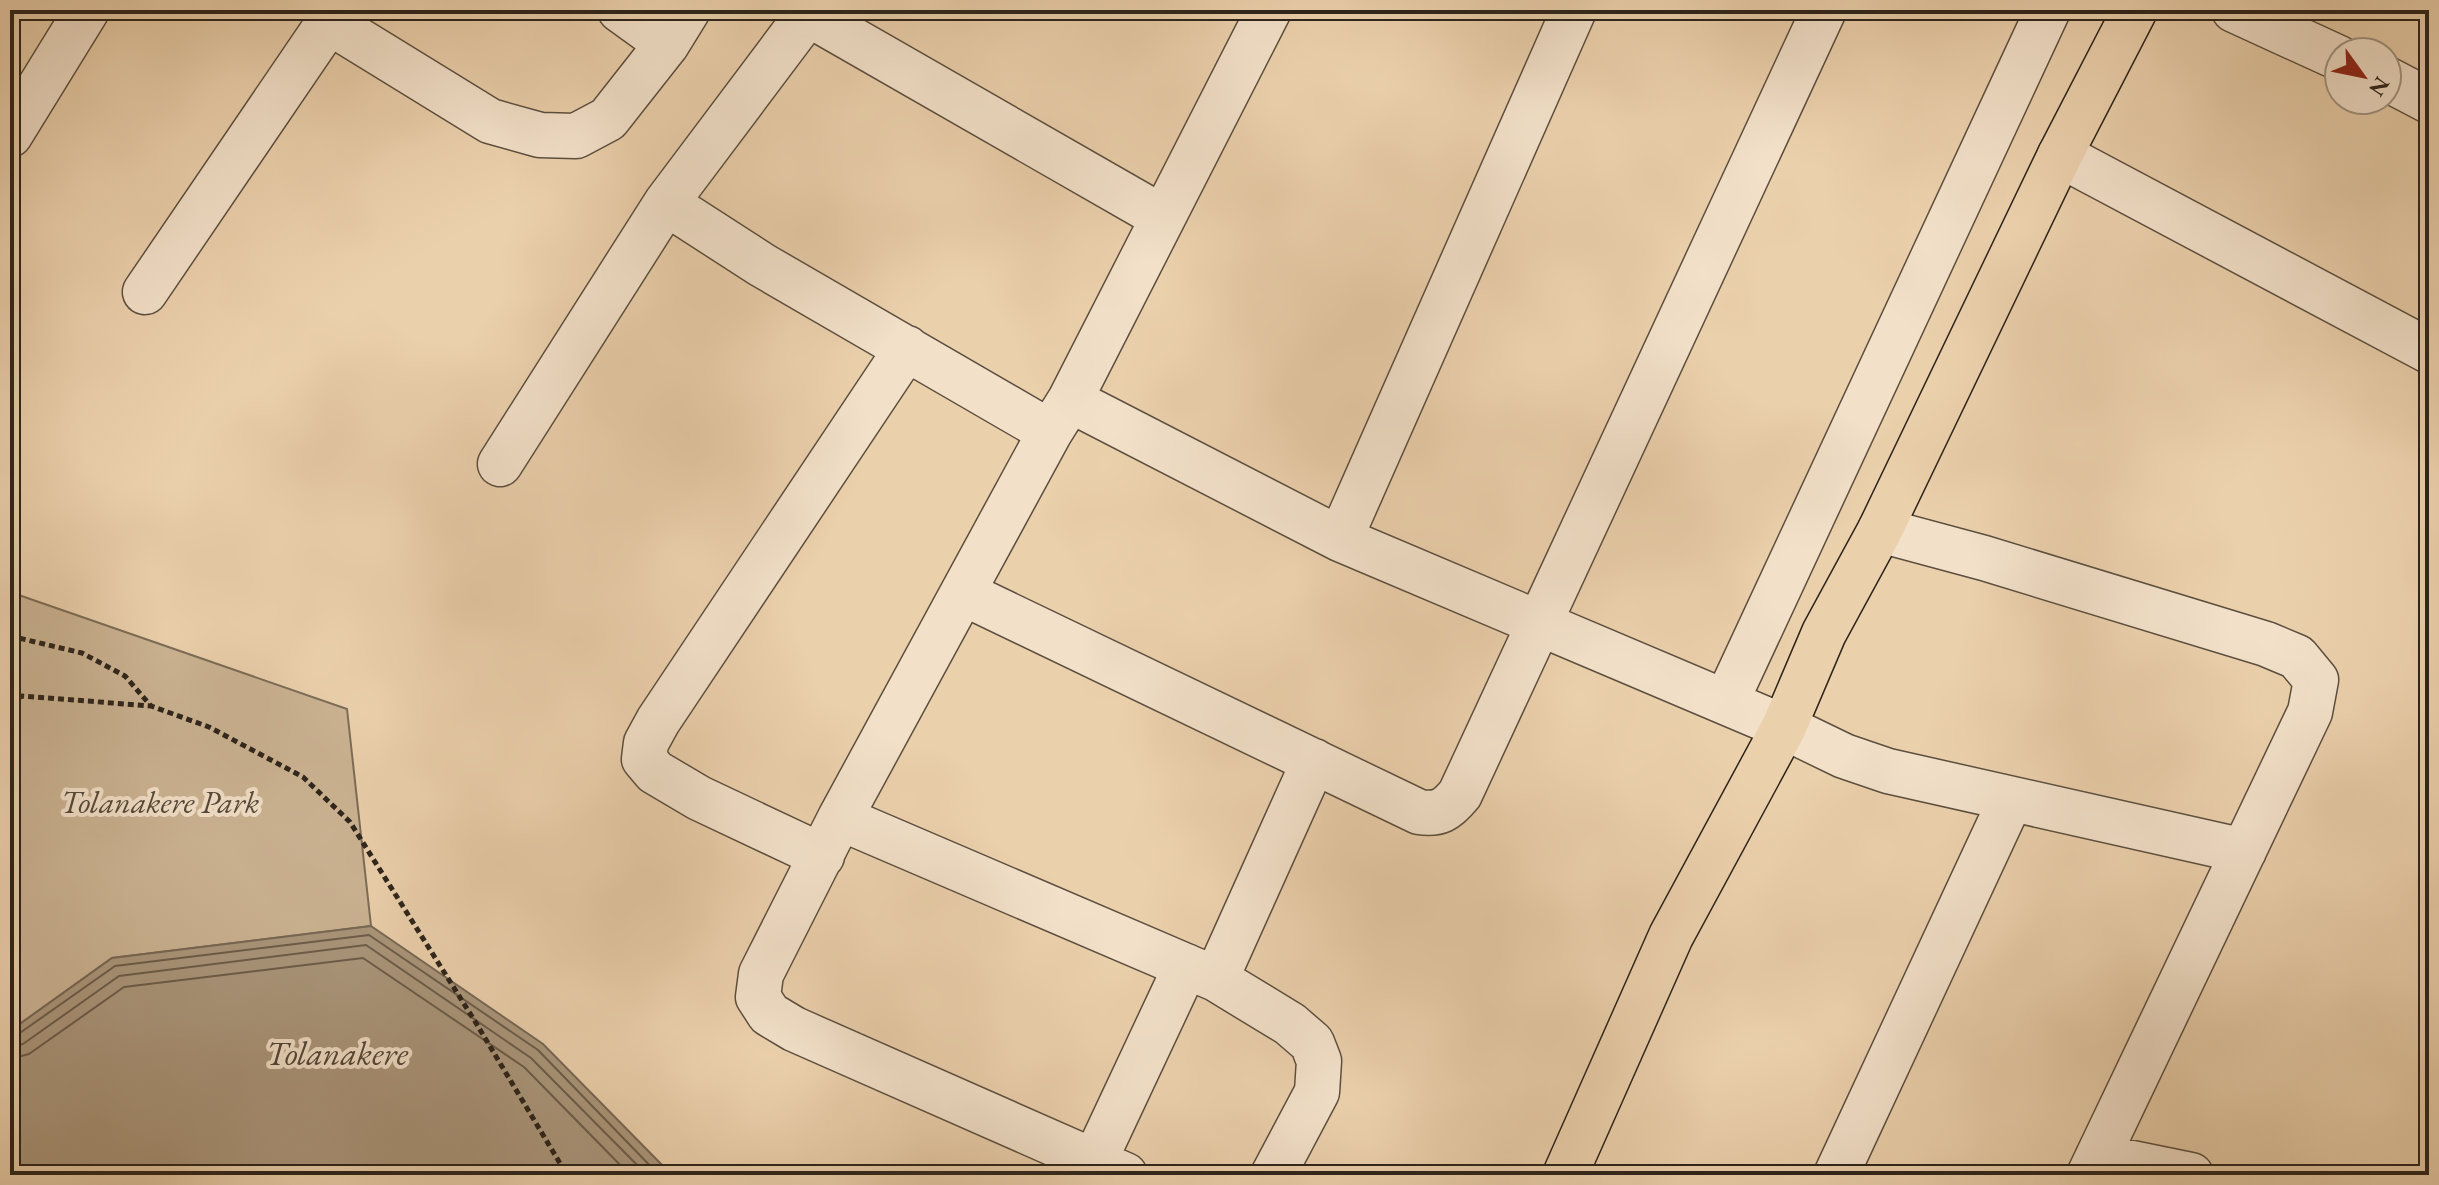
<svg xmlns="http://www.w3.org/2000/svg" width="2439" height="1185" viewBox="0 0 2439 1185" font-family="'EB Garamond',serif">
<style>
.green{fill:#cbb393;stroke:#7c6c57;stroke-width:2}
.water{fill:#aa967b;stroke:#786855;stroke-width:2}
.lines{fill:none;stroke-linecap:round;stroke-linejoin:round}
.shore{stroke:#6c5d4b;stroke-width:2}
.minor-casing{stroke:#5c4f3f;stroke-width:47}
.major-casing{stroke:#2d241b;stroke-width:47}
.path{stroke:#2d241b;stroke-width:5;stroke-dasharray:6 4;stroke-linecap:butt}
.minor{stroke:#f2e0c9;stroke-width:44}
.major{stroke:#ebd0ac;stroke-width:44}
.labels{text-anchor:middle;dominant-baseline:central;stroke-width:8;stroke-linejoin:round;paint-order:stroke}
.park-label{font-size:32px;font-style:italic;fill:#544839;stroke:#f2e0c9}
.water-label{font-size:34px;font-style:italic;fill:#524638;stroke:#f2e0c9}
</style>
<rect width="100%" height="100%" fill="#ebd0ac"/>
<filter id="stains"><feTurbulence type="fractalNoise" baseFrequency=".0025" numOctaves="4"/><feColorMatrix values="0 0 0 0 .2 0 0 0 0 .09 0 0 0 0 .02 0 0 0 .5 -.17"/></filter>
<radialGradient id="worn" r=".72"><stop offset=".6" stop-color="#630" stop-opacity="0"/><stop offset="1" stop-color="#630" stop-opacity=".3"/></radialGradient>
<!-- green -->
<path class="green" d="M10,592l337,117 24,217 -259,32 -102,73z"/>
<!-- water -->
<path class="water" d="M371,926l172,118 120,122 6,9h-659v-144l102,-73z"/>
<g class="lines">
<!-- shore -->
<path class="shore" d="M10,1037l7,-2 98,-69 254,-31 169,115 121,125
M10,1047l13,-3 96,-68 247,-31 165,113 116,117
M10,1059l19,-5 95,-67 239,-29 161,109 106,108"/>
<defs>
<path id="minor" d="M620,10l47,34
M2234,10l105,48
M808,14l354,203
M329,22l161,99 50,14 36,1 32,-17 59,-75 21,-34
M2387,79l42,22
M10,135l77,-125
M2060,155l369,196
M666,203l96,62 288,167
M145,292l192,-282
M1070,400l270,139 444,188 60,29 44,15 356,80
M500,464l166,-261 145,-193
M1880,530l104,28 282,86 31,13 19,23 -6,32 -221,463
M1340,539l234,-529
M963,593l456,219c20,3 28,-2 41,-18l364,-784
M1726,702l322,-692
M840,818l376,161 74,45 22,19 7,18 -2,31 -44,83
M822,856l-123,-58 -44,-26 -11,-13 2,-16 12,-22 249,-373
M1216,979l98,-218
M2098,1156l93,19
M1095,1160l91,-194
M1125,1175l-331,-146 -25,-15 -11,-17 3,-23 79,-156 210,-386 20,-32 199,-390
M1836,1175l175,-376"/>
<path id="major" d="M1565,1175l106,-239 113,-209 40,-94 56,-103 180,-375 75,-145"/>
</defs>
<!-- minor casing -->
<use href="#minor" class="minor-casing"/>
<!-- major casing -->
<use href="#major" class="major-casing"/>
<!-- path -->
<path class="path" d="M10,636l72,17 43,23 26,30 58,21 94,50 47,45 126,201 91,152
M10,703l12,-7 129,10"/>
<!-- minor -->
<use href="#minor" class="minor"/>
<!-- major -->
<use href="#major" class="major"/>
</g>
<g class="labels">
<!-- park labels -->
<g class="park-label">
<text x="160" y="802">Tolanakere Park</text>
</g>
<!-- water labels -->
<g class="water-label">
<text x="337" y="1053">Tolanakere</text>
</g>
</g>
<!-- margin -->
<rect width="2439" height="1185" fill="none" stroke="#ebd0ac" stroke-width="40"/>
<rect x="12" y="12" width="2415" height="1161" fill="none" stroke="#2d241b" stroke-width="4"/>
<rect x="20" y="20" width="2399" height="1145" fill="none" stroke="#2d241b" stroke-width="2"/>
<!-- north arrow -->
<g transform="translate(2363 76) rotate(123)"><circle r="38" fill="#f2e0c9" stroke="#a39583" stroke-width="2"/>
<path d="M0-6L14 30L0 20L-14 30Z" fill="#8f2418"/>
<text y="-12" font-size="22" font-weight="bold" text-anchor="middle" fill="#2d241b">N</text>
</g>
<rect width="100%" height="100%" filter="url(#stains)"/>
<rect width="100%" height="100%" fill="url(#worn)"/>
</svg>
